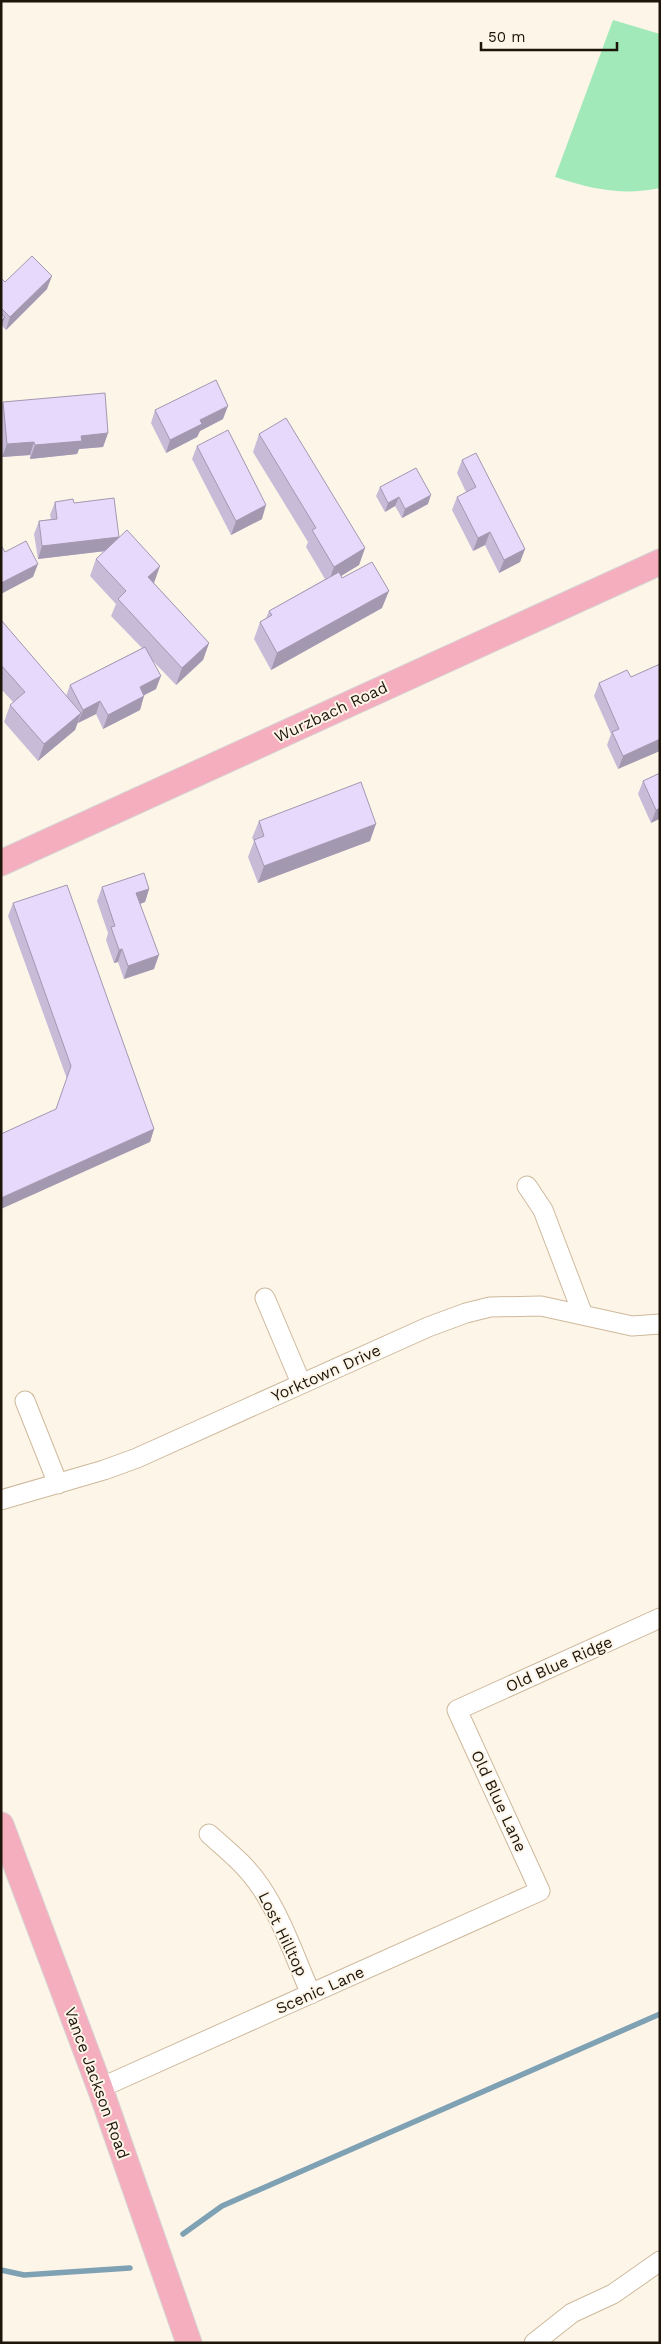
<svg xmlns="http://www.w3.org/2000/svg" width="661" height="2344" viewBox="0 0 661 2344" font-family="'Work Sans',sans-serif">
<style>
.grass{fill:#a1e9b9}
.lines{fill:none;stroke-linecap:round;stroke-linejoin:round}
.stream{stroke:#7fa1b4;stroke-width:5.5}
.minor-casing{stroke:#ceb99b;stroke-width:21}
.major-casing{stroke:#d6d5d3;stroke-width:27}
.minor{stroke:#fff;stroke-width:19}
.major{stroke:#f4aebe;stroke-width:25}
.wall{fill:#c7bbd8}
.shaded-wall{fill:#a298b0}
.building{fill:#e7d9fb;stroke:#a298b0}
.labels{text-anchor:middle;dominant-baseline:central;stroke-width:4;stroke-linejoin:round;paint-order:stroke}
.street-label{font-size:16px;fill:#1d150a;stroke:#fef5e9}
</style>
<rect width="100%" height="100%" fill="#fef5e9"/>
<!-- grass -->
<path class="grass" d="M613,20l47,14v154c-37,8 -69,1 -105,-11z"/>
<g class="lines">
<!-- stream -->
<path class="stream" d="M183,2234l39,-28 438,-192
M1,2270l23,5 106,-7"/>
<defs>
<path id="minor" d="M527,1186l16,24 40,105
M265,1298l36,85
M25,1401l33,83
M1,1500l103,-30 33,-12 291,-131 38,-14 24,-6 51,-1 91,20 28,-2
M209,1834c18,16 37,31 51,52 22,32 35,72 51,108
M100,2088l440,-197 -83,-181 203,-92
M534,2343l38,-30 41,-19 47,-33"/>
<path id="major" d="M1,863l659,-301
M1,1825l99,263 89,255"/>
</defs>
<!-- minor casing -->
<use href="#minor" class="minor-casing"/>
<!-- major casing -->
<use href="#major" class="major-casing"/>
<!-- minor -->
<use href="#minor" class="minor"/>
<!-- major -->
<use href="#major" class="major"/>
</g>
<!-- wall -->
<path class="wall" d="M1,278l4,4 42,7 -41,41 -4,-4 -1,1z
M3,402l105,31 -5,14 -24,2 -2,5 -47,5v-4l-28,2 -1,-10v-39z
M155,410l68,9 -23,12 -3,6 -31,16 -15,-30z
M259,434l106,114 -6,17 -18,11 1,2 40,30 -111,62 -17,-31 6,-17 6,-4 3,-7 56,-32 -19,-32 2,-5 -55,-90z
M197,446l65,73 -31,16 -39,-76z
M462,460l63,89 -5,13 -21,11 -14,-28 -12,6 -21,-41 5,-13 9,-5 -9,-19z
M380,487l48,17 -26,14 -7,-12 -10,6 -9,-16z
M55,502l19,1 44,35 36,45 55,60 -6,17 -27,25 -24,-25 4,29 -12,6 -4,15 -37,19 -7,-15 -18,9v-1l-3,8 -37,31 -34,-39 6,-17 3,-3 -12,-13v-69l65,76 4,-11 72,-37 -31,-32 5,-12 -26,-28 6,-17 9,-8 -67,8 -4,-25 5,-13 12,-2 -1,-4z
M660,664l-42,105 -11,-24 4,-11 -17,-38 5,-13 32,-6z
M660,773v47l-1,-1 -8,4 -13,-29 5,-13z
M259,821l111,20 -112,42 -10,-26 6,-16 -2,-3z
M102,887l47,2 -4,13 -5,2 14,65 -30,10 -6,-17 -4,1 -8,-23 2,-7 -11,-32z
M13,903l141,226 -4,13 -83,-63 -59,-163z"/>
<!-- shaded-wall -->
<path class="shaded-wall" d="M52,276l-5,13 -41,41 4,-13z
M5,317l-4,10v-6z
M228,406l-5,13 -23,12 -3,6 -31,16 4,-13 30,-20z
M108,433l-5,14 -24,2 -2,5 -47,5 5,-14 46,-9z
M34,442l-4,13 -28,2 5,-13z
M431,495l-3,9 -26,14 3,-9z
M399,497l-4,9 -10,6 3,-9z
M266,505l-4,14 -31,16 5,-14z
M490,532l-5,13 -12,6 5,-13z
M119,537l-5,13 -76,9 4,-13z
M365,548l-6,17 -31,19 6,-17z
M525,549l-5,13 -21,11 5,-13z
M38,564l-5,13 -32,17v-11z
M160,566l-6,17 -12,11 6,-17z
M389,591l-7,17 -111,62 6,-17z
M209,643l-6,17 -27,25 6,-17z
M161,676l-5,13 -21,11 5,-13z
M144,696l-4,14 -37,19 5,-14z
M100,701l-4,13 -18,9 5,-13z
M81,713l-6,17 -37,31 6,-17z
M660,739v12l-42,18 5,-13z
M660,808l-1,11 -8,4 5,-13z
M376,824l-6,17 -112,42 6,-17z
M149,889l-4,13 -14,5 5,-14z
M122,949l-4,13 -4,1 5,-13z
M159,955l-5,14 -30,10 4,-13z
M154,1129l-4,13 -149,67v-11z"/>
<!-- building -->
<path class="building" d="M32,256l20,20 -42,41 -9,-9v-30l4,4z
M1,314l4,3 -4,4z
M216,380l12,26 -28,14 2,4 -32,16 -15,-30z
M105,393l3,40 -27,3 1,5 -47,4 -1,-3 -27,2 -4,-42z
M286,418l79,130 -31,19 -22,-37 4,-2 -57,-94z
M228,430l38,75 -30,16 -39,-75z
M476,453l49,96 -21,11 -14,-28 -12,6 -21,-41 19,-10 -14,-27z
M416,468l15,27 -26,14 -6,-12 -11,6 -8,-16z
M114,498l5,39 -77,9 -3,-25 18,-2 -2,-17 18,-3 1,4z
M127,530l33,36 -12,11 61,66 -27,25 -64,-69 8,-8 -30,-32z
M26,541l12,23 -37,19v-38l4,7z
M372,562l17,29 -112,62 -17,-31 12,-7 -3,-4 70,-39 3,6z
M1,620l80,93 -37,31 -34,-39 15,-13 -24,-27z
M145,647l16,29 -21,11 4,9 -36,19 -8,-14 -17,9 -13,-25z
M660,664v75l-37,17 -11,-24 7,-3 -20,-46 28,-13 4,7z
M660,773v35l-4,2 -13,-29z
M361,782l15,42 -112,42 -10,-26 10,-4 -5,-15z
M144,873l5,16 -13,4 23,62 -31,11 -6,-17 -3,1 -8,-23 4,-1 -13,-39z
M67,885l87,244 -153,69v-64l55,-25 15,-43 -58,-163z"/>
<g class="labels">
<!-- street labels -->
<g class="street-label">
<text transform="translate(331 712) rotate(-25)">Wurzbach Road</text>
<text transform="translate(326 1373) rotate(-24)">Yorktown Drive</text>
<text transform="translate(559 1664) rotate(-24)">Old Blue Ridge</text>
<text transform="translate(499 1801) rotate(65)">Old Blue Lane</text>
<text transform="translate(283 1934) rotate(64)">Lost Hilltop</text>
<text transform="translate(320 1990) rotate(-24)">Scenic Lane</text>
<text transform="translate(97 2083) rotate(70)">Vance Jackson Road</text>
</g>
</g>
<!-- border -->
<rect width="661" height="2344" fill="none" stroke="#1d150a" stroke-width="5"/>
<!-- scale -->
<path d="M481 42v8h136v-8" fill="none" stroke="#1d150a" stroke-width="2.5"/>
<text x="488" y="42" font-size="15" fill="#1d150a" stroke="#fef5e9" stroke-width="4" paint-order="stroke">50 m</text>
</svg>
